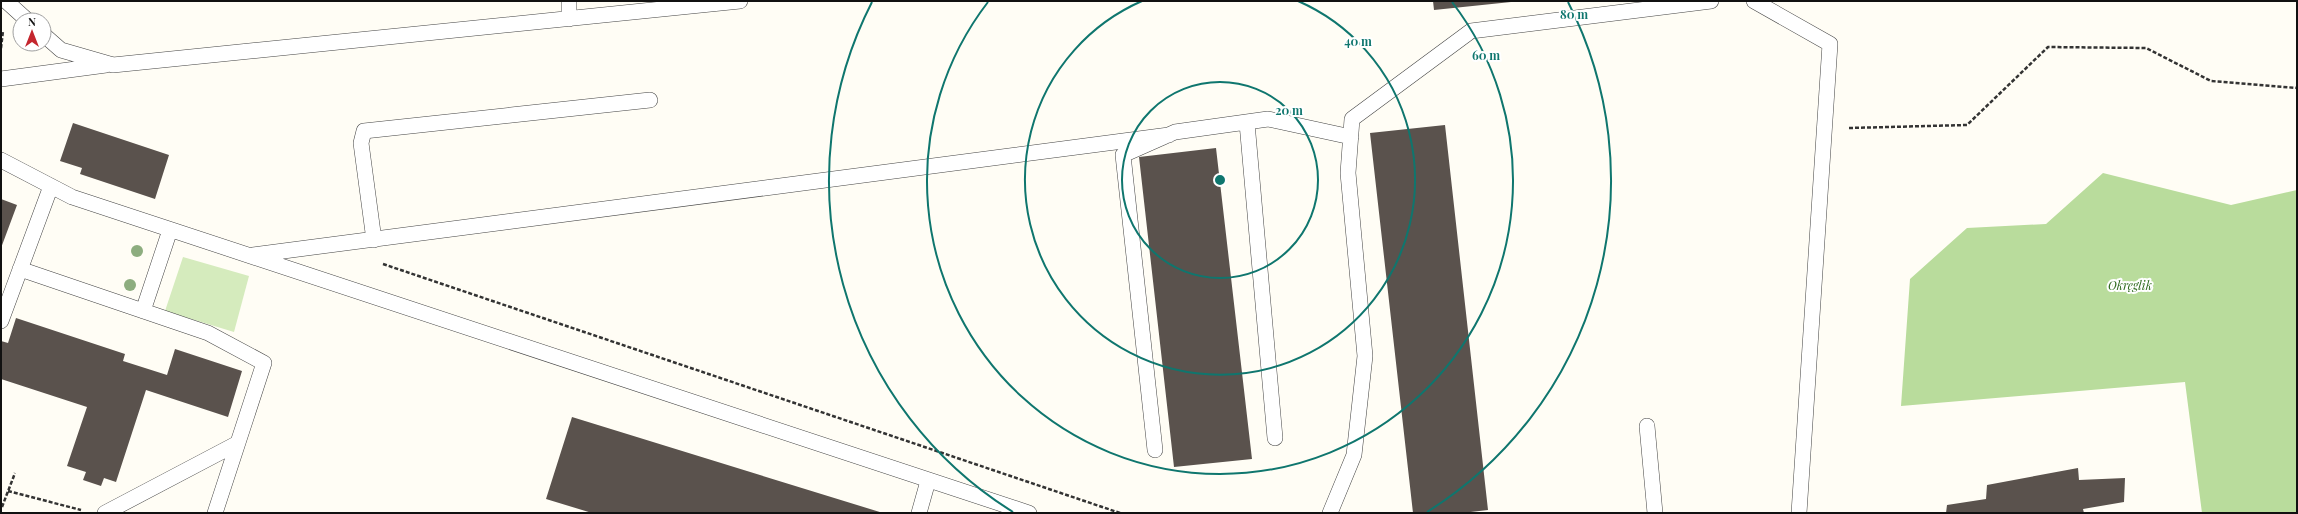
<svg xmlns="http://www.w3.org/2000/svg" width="2298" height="514" viewBox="0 0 2298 514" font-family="'Playfair Display',serif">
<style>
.green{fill:#d5ebbd}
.forest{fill:#b9dc9c}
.building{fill:#5a524d}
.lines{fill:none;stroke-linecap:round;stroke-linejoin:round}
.lane-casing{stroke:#444;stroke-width:16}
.path{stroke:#333;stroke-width:2.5;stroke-dasharray:4 2;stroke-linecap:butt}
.lane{stroke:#fff;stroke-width:15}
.tree{fill:#8dad7f}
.ring{fill:none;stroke:#0f766e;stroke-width:2}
.labels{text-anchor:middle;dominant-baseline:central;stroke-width:4;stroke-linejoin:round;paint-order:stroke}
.park-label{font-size:12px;font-style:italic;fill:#2f6b1f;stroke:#fff}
.centre{fill:#0f766e;stroke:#fff;stroke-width:2}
.ring-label{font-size:12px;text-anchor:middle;font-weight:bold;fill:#0f766e;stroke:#fff;stroke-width:4;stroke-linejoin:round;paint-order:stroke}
</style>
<rect width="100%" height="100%" fill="#fffdf5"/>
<!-- green -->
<path class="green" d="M183,257l66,19 -15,56 -69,-21z"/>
<!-- forest -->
<path class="forest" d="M2103,173l128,32 66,-15v323h-95l-17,-131 -284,24 9,-127 57,-51 79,-4z"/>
<!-- building -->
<path class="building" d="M1433,1h78v1l-77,8z
M73,123l96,32 -14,44 -75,-25 2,-6 -22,-7z
M1445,125l43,385 -26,3h-49l-43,-380z
M1216,148l36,311 -78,8 -35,-310z
M1,199l16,6 -16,43z
M16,318l109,36 -2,7 44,14 8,-26 67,22 -14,46 -82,-27 -30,92 -12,-4 -3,8 -18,-6 3,-8 -19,-6 20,-59 -86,-28v-38l7,2z
M572,417l311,96h-291l-46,-14z
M2078,468l1,12 46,-2 -1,24 -41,7 1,4h-138l1,-8 39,-6 1,-14z"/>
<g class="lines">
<defs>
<path id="lane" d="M6,1l21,19
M569,1v18
M1754,1l76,43 -31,469
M44,35l17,15 52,15 627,-64
M1,79l105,-14
M1247,123l28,315
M1,160l71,37 957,316
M374,240l-13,-97 3,-12 286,-31
M253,255l916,-120
M20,269l188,64 56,30 -49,150
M143,311l27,-81
M1,321l50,-135
M1647,426l8,87
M1155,450l-32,-295 52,-23 93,-13 83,18
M105,513l133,-70
M919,513l9,-32
M1330,513l24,-58 11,-99 -17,-183 4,-54 119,-88 240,-30"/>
</defs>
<!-- lane casing -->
<use href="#lane" class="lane-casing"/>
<!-- path -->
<path class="path" d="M1,48l2,-17
M1849,128l118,-3 81,-78 98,1 65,33 86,7
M383,264l737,249
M8,491l73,19
M2,507l13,-34"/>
<!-- lane -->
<use href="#lane" class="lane"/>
</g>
<!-- trees -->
<g class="tree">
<circle cx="137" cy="251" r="6"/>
<circle cx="130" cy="285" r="6"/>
</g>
<!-- distance rings -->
<g class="ring">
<circle cx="1220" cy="180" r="98"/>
<path d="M1298 1A195 195 0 1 1 1142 1"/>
<path d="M1452 2A293 293 0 1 1 988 2"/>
<path d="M1013 512A391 391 0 0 1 872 2M1568 2A391 391 0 0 1 1427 512"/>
</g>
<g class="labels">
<!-- park labels -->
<g class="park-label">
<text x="2130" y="285">Okręglik</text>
</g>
</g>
<circle cx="1220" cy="180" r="6" class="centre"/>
<g class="ring-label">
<text x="1574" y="19">80 m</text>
<text x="1358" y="46">40 m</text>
<text x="1486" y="60">60 m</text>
<text x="1289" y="115">20 m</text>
</g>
<!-- border -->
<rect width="2298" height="514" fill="none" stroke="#111111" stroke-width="4"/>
<!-- north arrow -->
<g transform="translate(32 32)"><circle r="19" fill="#ffffff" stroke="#a0a0a0"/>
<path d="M0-3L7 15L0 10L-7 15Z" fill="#c4262e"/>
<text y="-6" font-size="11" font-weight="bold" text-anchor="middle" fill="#111111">N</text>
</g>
</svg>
